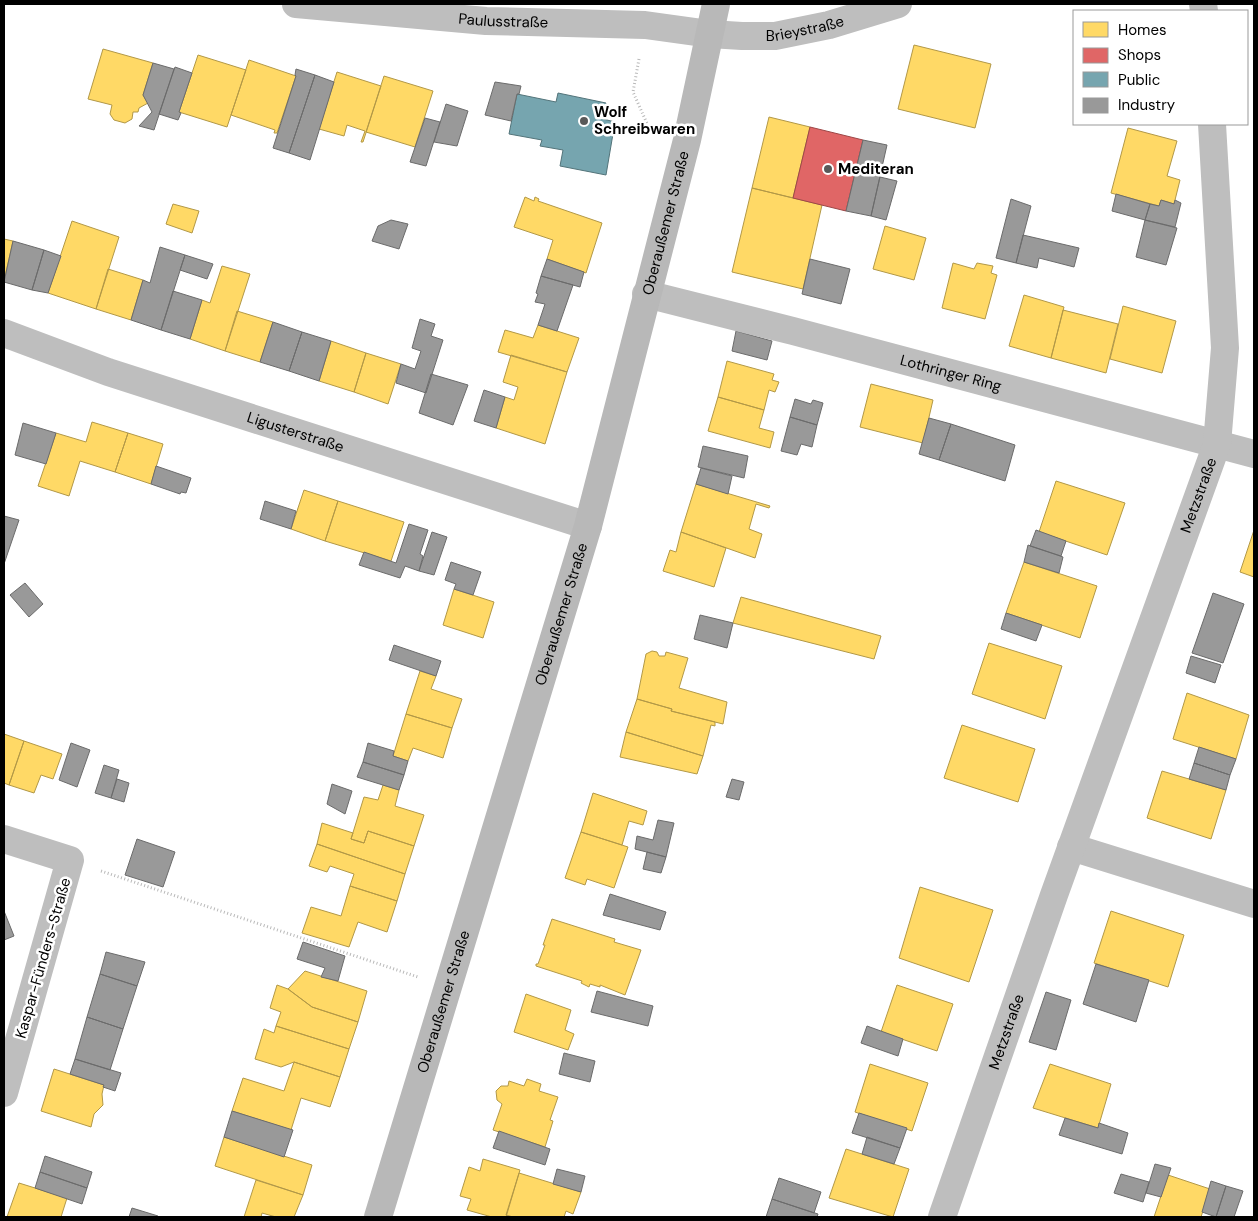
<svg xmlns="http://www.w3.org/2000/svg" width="1258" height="1221" viewBox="0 0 1258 1221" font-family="'DM Sans',sans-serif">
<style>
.homes{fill:#ffd966;stroke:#b29847}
.shops{fill:#e06666;stroke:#9d4747}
.public{fill:#76a5af;stroke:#53747a}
.industry{fill:#999;stroke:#6b6b6b}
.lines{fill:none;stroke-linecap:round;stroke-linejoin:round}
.path{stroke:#b9b9b9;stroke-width:3;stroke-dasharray:1 2.5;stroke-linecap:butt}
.street{stroke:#bebebe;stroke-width:28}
.secondary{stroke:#b8b8b8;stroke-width:28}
.poi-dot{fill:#595959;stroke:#fff;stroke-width:2}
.labels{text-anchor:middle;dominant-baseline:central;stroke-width:5;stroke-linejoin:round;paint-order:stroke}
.street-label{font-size:15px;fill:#000;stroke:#fff}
.poi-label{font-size:15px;font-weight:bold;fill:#000;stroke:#fff;text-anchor:start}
</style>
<rect width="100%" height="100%" fill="#fff"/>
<!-- homes -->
<path class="homes" d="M914,45l77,19 -16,64 -77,-19z
M103,49l50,14 -10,32 5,8 -9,5 -1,4h-5l-1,7 -7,4 -11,-3 -4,-6 2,-9 -24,-6z
M198,55l48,15 -19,57 -48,-15z
M249,60l47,16 -19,57h-3l1,-3 -44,-15z
M337,72l44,14 -18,56h-2l4,-11 -18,-6 -3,11 -25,-7z
M384,76l49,15 -18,56 -49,-15z
M769,117l41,10 -17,71 -41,-10z
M1128,128l49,13 -10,35 13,4 -6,24 -13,-4 -2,6 -48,-13z
M752,188l70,17 -19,84 -71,-17z
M525,197l9,4 1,-4 4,2 -1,2 64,22 -16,50 -39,-14 6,-19 -39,-13z
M173,204l26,7 -7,22 -26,-9z
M72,221l47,16 -23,72 -48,-16z
M885,226l41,12 -12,42 -41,-11z
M4,239l9,2 -9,40z
M953,263l21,6 3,-6 16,3 -2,7 6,2 -12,44 -43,-11z
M222,266l28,8 -25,77 -35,-12 12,-39 8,3z
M108,269l35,11 -12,40 -35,-11z
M1024,295l40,12 -13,51 -42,-12z
M1123,306l53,15 -14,52 -52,-14z
M1063,310l55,14 -12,49 -55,-15z
M237,311l36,11 -13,40 -35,-11z
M538,325l41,13 -12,34 -69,-20 7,-22 28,8z
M331,341l35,12 -12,39 -35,-11z
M366,353l35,11 -13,40 -34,-12z
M511,355l56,17 -22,72 -49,-16 9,-31 9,3 4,-13 -15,-5z
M727,361l47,13 -2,6 7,2 -4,10 -6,-2 -5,20 -46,-13z
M871,384l62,16 -10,43 -63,-16z
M718,397l46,13 -5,18 15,4 -4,16 -62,-17z
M92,422l36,11 -13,39 -35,-11 -11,35 -31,-10 18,-53 30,9z
M128,433l35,11 -12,40 -36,-12z
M1056,481l69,22 -18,52 -68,-23z
M696,484l74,22 -1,2 -13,-4 -7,25 13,5 -7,24 -74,-26z
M304,490l34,11 -13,40 -34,-12z
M338,501l66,21 -13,39 -66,-20z
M1254,530v47l-14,-5z
M681,532l45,16 -12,39 -51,-16 7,-21 6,2z
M1024,562l73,24 -17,52 -74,-25z
M454,589l40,13 -11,36 -40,-13z
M741,597l140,39 -7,23 -141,-36z
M989,643l73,23 -17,53 -73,-25z
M652,651l5,1 2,4h6l1,-4 22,6 -9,30 48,14 -4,22 -52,-13 1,-2 -35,-10 9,-45z
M420,671l16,5 -5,13 31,10 -10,29 -46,-14z
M1187,693l62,22 -13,44 -63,-20z
M637,699l35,10 -1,2 44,11v4l-4,-1 -8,31 -77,-24z
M406,714l46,14 -9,30 -30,-10 -5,13 -15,-5z
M962,725l73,24 -17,53 -74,-24z
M626,732l77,24 -6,18 -77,-17z
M4,734l20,7 -15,44 -5,-2z
M24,741l38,13 -9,25 -12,-4 -7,18 -25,-8z
M1162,771l64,19 -15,49 -64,-21z
M383,785l16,5 -4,16 29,9 -10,31 -46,-15 -4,12 -13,-4 13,-42 14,3z
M593,793l54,18 -4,14 -14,-4 -7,24 -41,-13z
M322,823l31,10 -2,6 13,4 4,-12 46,15 -9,28 -88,-30z
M581,832l47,15 -14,41 -27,-9 -2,6 -20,-7z
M317,844l88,30 -8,27 -47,-15 4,-12 -24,-8 -3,6 -18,-6z
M350,886l47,15 -10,31 -29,-10 -9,25 -47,-14 9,-26 30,9z
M920,887l73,23 -24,72 -70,-24z
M1111,911l73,24 -16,52 -74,-24z
M552,919l63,20 -1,3 27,8 -16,45 -25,-10v2l-10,-3 -1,3 -8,-4 1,-2 -46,-15v-2h2l7,-19h-2z
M305,971l62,20 -9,31 -46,-15 -24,-18z
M277,985l11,4 24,18 46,15 -9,27 -73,-23 5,-14 -11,-4z
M897,985l56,19 -16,47 -56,-19z
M526,994l45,16 -6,20 9,4 -6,16 -54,-18z
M276,1026l73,23 -9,28 -46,-15 -13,5 -26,-8 9,-30 10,4z
M294,1062l46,15 -10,30 -29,-9 -10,32 -59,-19 11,-33 41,13z
M870,1064l58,19 -16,48 -57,-19z
M1050,1064l61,20 -13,44 -65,-20z
M54,1069l50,16 -2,9 1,11 -9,9 -3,13 -50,-16z
M527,1079l14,5 -2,7 19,6 -8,23 3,1 -8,26 -52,-17 9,-26 -5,-4 -1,-9 5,-5h7l1,-5 15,5z
M224,1137l88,28 -9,30 -88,-29z
M846,1149l63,20 -16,48 -64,-19z
M483,1159l37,11 -14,47h-14l-25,-7 4,-11 -11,-3 9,-29 11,4z
M519,1173l62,19 -8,22 -7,-3 -2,6h-51l-7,-2z
M1168,1175l42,14 -9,28h-47z
M256,1180l47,15 -9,22h-18l-14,-4 -1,4h-17z
M19,1183l48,15 -6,19h-54z"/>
<!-- shops -->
<path class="shops" d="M810,127l53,13 -17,71 -53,-13z"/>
<!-- public -->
<path class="public" d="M558,93l48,10 -3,16 12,3 -9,53 -46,-9 3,-16 -23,-4 2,-6 -33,-6 8,-40 39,8z"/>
<!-- industry -->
<path class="industry" d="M153,63l21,6 -20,61 -15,-4 13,-14 -9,-17z
M175,67l17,6 -13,39 2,1 -3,7 -19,-6z
M296,69l19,6 -26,78 -16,-5 23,-72 -1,-1z
M315,75l19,7 -24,78 -21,-7z
M495,82l26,4 -2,8h-2l-6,27 -26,-6z
M446,104l22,7 -11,35 -23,-4z
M425,118l15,4 -14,44 -16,-4z
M863,140l24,5 -16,71 -25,-5z
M880,177l17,4 -11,39 -15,-4z
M1116,194l34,10 -5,16 -33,-9z
M1011,199l20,7 -15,57 -20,-5z
M1161,200l13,4 1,-4 6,3 -6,24 -30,-7 5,-16 9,2z
M391,220l17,4 -9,25 -27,-8 6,-15z
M1145,220l32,8 -11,37 -30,-8z
M1023,235l56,13 -5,19 -35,-9 -2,10 -21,-5z
M13,241l31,9 -12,40 -28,-8z
M160,247l25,8 -24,75 -30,-10 12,-40 7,3z
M44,250l17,6 -13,37 -16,-3z
M185,255l28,9 -6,15 -27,-9z
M547,259l37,13 -4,15 -39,-11z
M810,259l40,10 -9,35 -39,-10z
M541,276l32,9 -16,46 -19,-6 7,-21 -10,-2 3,-8 -2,-1z
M173,291l29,9 -12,39 -29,-9z
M420,319l15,5 -4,12 12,4 -17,53 -30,-10 5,-19 14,5 6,-18 -9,-3z
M273,322l29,10 -13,39 -29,-9z
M736,331l36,10 -5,19 -35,-9z
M302,332l29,9 -12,40 -30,-10z
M431,374l37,11 -15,40 -34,-12z
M484,390l21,7 -9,31 -22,-7z
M795,399l16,5 2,-4 10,3 -6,22 -27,-8z
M790,417l27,8 -5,22 -11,-3 -4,11 -16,-4z
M929,418l22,6 -12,36 -20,-6z
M23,423l33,10 -10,31 -31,-9z
M951,424l64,21 -10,36 -66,-21z
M703,446l45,10 -4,22 -46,-11z
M156,466l35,12 -5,15 -5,-1 -1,2 -29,-10z
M701,468l31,8 -4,18 -32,-10z
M265,501l31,10 -5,18 -31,-10z
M4,516l15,4 -15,44z
M409,524l19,6 -8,24 3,2 -4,15 -14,-5 -5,12 -41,-13 5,-13 32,11z
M1036,530l30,11 -5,15 -31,-10z
M432,532l15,5 -13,38 -15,-4z
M1028,545l35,12 -4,16 -35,-11z
M451,562l30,10 -8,23 -19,-6 2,-5 -11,-4z
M25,583l18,21 -14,13 -19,-22z
M1213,593l31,11 -21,59 -31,-10z
M1006,613l36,12 -6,16 -35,-12z
M700,615l33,8 -6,25 -33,-9z
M394,645l47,16 -5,15 -47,-16z
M1191,656l30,9 -6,18 -29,-10z
M71,743l19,7 -13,37 -18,-7z
M368,743l26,8 -1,5 15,5 -4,14 -41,-13z
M1199,747l37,12 -6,16 -36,-12z
M363,762l41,13 -5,15 -42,-13z
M1194,763l36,12 -4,15 -37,-11z
M104,765l15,5 -8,28 -16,-5z
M117,779l12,4 -5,19 -13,-4z
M732,779l12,3 -5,18 -13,-3z
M332,784l20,7 -7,23 -18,-10z
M658,820l16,3 -8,34 -31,-8 2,-13 16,4z
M137,839l38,13 -12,35 -38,-12z
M647,852l19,5 -5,16 -18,-4z
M610,894l56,18 -6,18 -57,-15z
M4,911l10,25 -10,4z
M303,942l42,14 -7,25 -17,-4 4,-9 -28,-9z
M106,952l39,10 -8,24 -37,-12z
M1096,964l53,16 -13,42 -53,-18z
M100,974l37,12 -14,43 -36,-12z
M597,991l56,15 -5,20 -57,-14z
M1046,992l25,8 -15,50 -27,-8z
M87,1017l36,12 -13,41 -35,-11z
M867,1026l36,13 -5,17 -37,-13z
M564,1053l31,8 -5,21 -31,-8z
M75,1059l46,14 -6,18 -12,-4 1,-2 -34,-11z
M232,1111l61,19 -9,27 -60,-20z
M859,1113l48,15 -7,20 -48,-15z
M1065,1118l33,10 1,-5 29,10 -6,21 -63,-19z
M499,1131l51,18 -5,16 -52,-17z
M867,1137l33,11 -6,16 -32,-10z
M45,1156l47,16 -5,16 -47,-16z
M1155,1164l16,4 -10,29 -15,-4z
M557,1169l28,7 -4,16 -28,-8z
M40,1172l47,16 -5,16 -47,-16z
M1121,1174l28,8 -6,20 -29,-9z
M779,1178l42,14 -7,21 -42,-14z
M1211,1181l15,5 -10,31 -14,-5z
M1226,1186l17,5 -9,26h-18z
M772,1199l46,15 -1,3h-51z
M132,1208l26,8v1h-29z"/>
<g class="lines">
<!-- path -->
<path class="path" d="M639,59l-6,33 16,36 7,2
M101,871l317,106"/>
<!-- street -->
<g class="street">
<path id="s1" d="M296,4l190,17 159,4 65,9 32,2h33l54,-11 69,-21"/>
<path d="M1203,4l1,7"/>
<path id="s2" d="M646,294l147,37 461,123"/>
<path id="s3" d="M4,333l104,39 480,154"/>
<path d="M4,839l66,21 -66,233"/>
<path d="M1071,847l183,57"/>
<path id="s4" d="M942,1217l112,-322 163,-451 8,-96 -13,-224"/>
</g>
<!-- secondary -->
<path class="secondary" id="s5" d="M378,1217l210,-691 99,-386 29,-136"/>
</g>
<!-- markers -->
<g class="poi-dot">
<circle cx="584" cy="121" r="5"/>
<circle cx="828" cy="169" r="5"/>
</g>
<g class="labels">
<!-- street labels -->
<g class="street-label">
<text stroke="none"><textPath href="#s1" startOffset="208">Paulusstraße</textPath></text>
<text stroke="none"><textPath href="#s1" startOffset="511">Brieystraße</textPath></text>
<text stroke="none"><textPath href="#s5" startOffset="1035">Oberaußemer Straße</textPath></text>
<text stroke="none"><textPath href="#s2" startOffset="315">Lothringer Ring</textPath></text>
<text stroke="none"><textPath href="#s3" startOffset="308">Ligusterstraße</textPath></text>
<text stroke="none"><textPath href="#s4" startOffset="766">Metzstraße</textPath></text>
<text stroke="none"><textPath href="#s5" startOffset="630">Oberaußemer Straße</textPath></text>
<text transform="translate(43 958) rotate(-74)">Kaspar-Fünders-Straße</text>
<text stroke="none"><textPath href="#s5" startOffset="225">Oberaußemer Straße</textPath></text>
<text stroke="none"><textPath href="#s4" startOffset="196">Metzstraße</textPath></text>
</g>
<!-- poi labels -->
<g class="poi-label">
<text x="594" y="112">Wolf<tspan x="594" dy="17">Schreibwaren</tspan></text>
<text x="838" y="169">Mediteran</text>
</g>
</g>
<!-- border -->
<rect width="1258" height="1221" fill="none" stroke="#000000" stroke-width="10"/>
<!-- legend -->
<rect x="1073" y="10" width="175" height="115" fill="#ffffff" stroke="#999999"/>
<rect x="1083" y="22" width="25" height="15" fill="#ffd966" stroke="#999999"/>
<text x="1118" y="35" font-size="15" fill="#000000">Homes</text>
<rect x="1083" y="48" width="25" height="15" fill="#e06666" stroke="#999999"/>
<text x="1118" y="60" font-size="15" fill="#000000">Shops</text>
<rect x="1083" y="72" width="25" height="15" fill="#76a5af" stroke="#999999"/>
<text x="1118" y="85" font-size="15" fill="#000000">Public</text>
<rect x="1083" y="98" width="25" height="15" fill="#999999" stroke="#999999"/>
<text x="1118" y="110" font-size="15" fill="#000000">Industry</text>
</svg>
